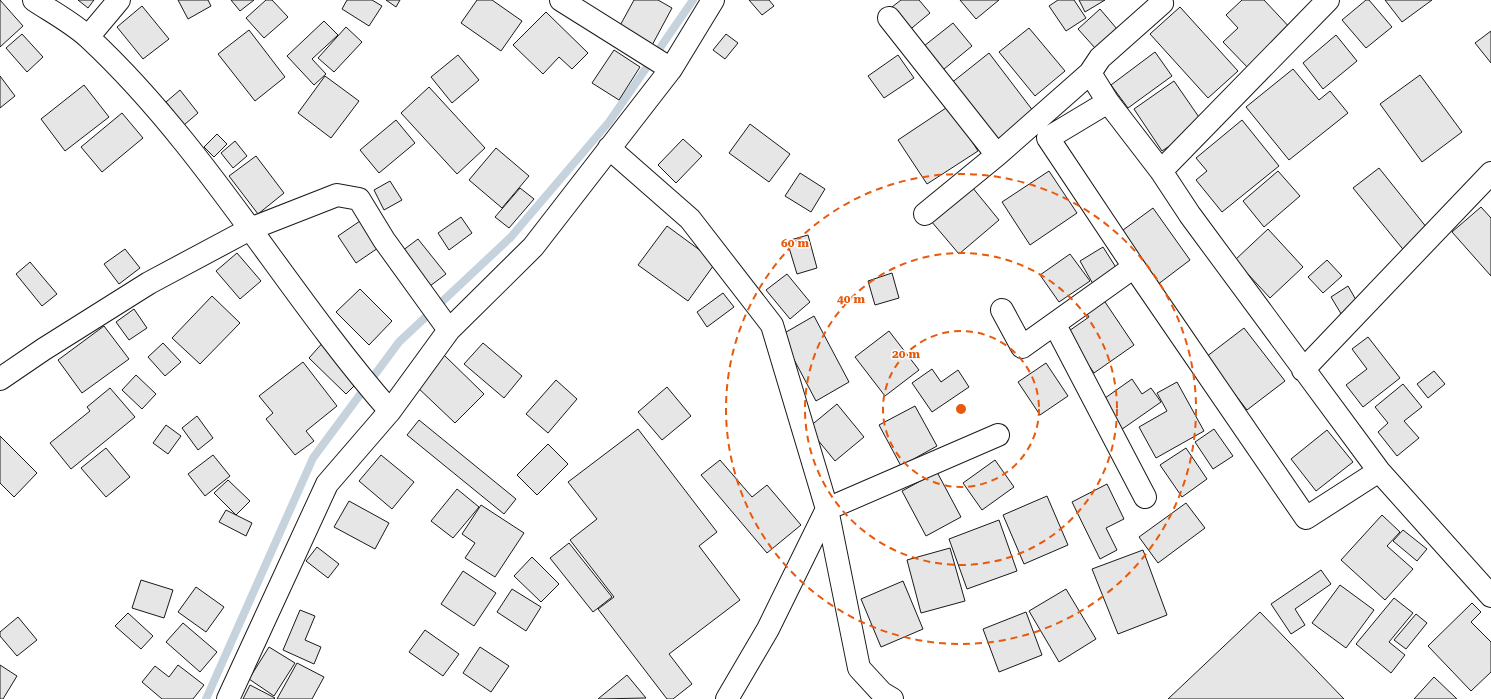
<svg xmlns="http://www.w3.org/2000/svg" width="1491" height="699" viewBox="0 0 1491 699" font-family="'Roboto Serif',serif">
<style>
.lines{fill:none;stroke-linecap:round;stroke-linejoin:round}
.stream{stroke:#c6d2dc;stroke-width:8}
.building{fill:#e6e6e6;stroke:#1a1a1a}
.street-casing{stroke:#1a1a1a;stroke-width:24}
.street{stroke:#fff;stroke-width:22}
.ring{fill:none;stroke:#e8590c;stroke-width:2;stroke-dasharray:7 5}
.centre{fill:#e8590c;stroke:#fff;stroke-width:2}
.ring-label{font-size:12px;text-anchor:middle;font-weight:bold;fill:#e8590c;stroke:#fff;stroke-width:3;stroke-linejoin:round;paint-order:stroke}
</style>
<rect width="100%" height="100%" fill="#fff"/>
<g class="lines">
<!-- stream -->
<path class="stream" d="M206,699l107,-241 86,-116 112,-105 98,-115 84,-122"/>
</g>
<!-- building -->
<path class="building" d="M0,0l23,26 -23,21z
M78,0h16l-6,8z
M178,0h30l3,6 -23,13z
M231,0h23l-14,11z
M266,0h6l16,17 -24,21 -18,-20z
M347,0h25l10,6 -13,20 -27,-17z
M386,0h14l-4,7z
M477,0h15l30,21 -21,30 -40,-28z
M634,0h24l14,8 -22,41 -33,-18z
M749,0h20l5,6 -12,9z
M901,0h18l11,13 -29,24 -18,-23z
M960,0h39l-23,19z
M1058,0h16l12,18 -20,13 -17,-25z
M1079,0h26l-20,12z
M1242,0h22l29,31 -42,40 -28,-29 15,-14 -12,-13z
M1366,0h3l23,27 -26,21 -24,-28z
M1385,0h47l-30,22z
M142,6l27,33 -26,20 -26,-32z
M1180,7l58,64 -30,27 -58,-64z
M1100,9l17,20 -22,19 -17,-19z
M546,12l42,41 -16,16 -13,-12 -16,17 -30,-29z
M324,21l14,14 -26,24 14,15 -12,11 -27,-29z
M953,23l19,23 -34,28 -19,-24z
M346,27l16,15 -28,30 -16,-14z
M1029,28l36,43 -30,25 -36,-44z
M249,30l36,47 -30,24 -37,-47z
M1491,31v32l-16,-20z
M22,34l21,23 -16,15 -21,-24z
M726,34l12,9 -13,16 -12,-9z
M1336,35l21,26 -34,28 -20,-26z
M614,50l26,17 -21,33 -27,-17z
M1155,52l17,24 -44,32 -17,-23z
M989,53l51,67 -39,30 -51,-66z
M458,55l21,25 -27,23 -21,-26z
M898,55l16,23 -30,20 -16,-22z
M1293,69l26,31 11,-9 18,22 -59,47 -43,-53z
M1420,75l42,57 -40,30 -42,-58z
M0,76l15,20 -15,12z
M325,76l34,25 -28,37 -33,-25z
M1174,81l29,42 -41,28 -28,-42z
M84,85l25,32 -44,34 -24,-32z
M429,87l56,61 -28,26 -56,-61z
M180,90l18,23 -14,12 -18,-23z
M949,106l29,45 -51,33 -29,-44z
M122,113l21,25 -41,34 -21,-25z
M396,120l19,23 -36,30 -19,-23z
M1242,120l37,46 -57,46 -26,-32 11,-9 -11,-13z
M750,124l40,30 -21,28 -40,-29z
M217,134l10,10 -13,13 -10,-10z
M683,139l19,17 -26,27 -18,-18z
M235,141l12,15 -14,12 -12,-15z
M496,148l33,28 -27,32 -33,-28z
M256,156l28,37 -26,21 -29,-38z
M1379,168l52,65 -25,20 -53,-65z
M1049,171l28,42 -47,32 -28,-43z
M1278,171l22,25 -36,31 -21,-26z
M800,173l25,16 -14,23 -26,-16z
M390,181l12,19 -18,10 -10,-20z
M972,187l27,33 -40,34 -28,-33z
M520,188l14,11 -25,29 -14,-11z
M1481,207l10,11v58l-39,-44z
M1153,208l37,52 -33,25 -38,-52z
M461,217l11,16 -23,17 -11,-17z
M360,221l18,27 -22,15 -18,-27z
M667,226l49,36 -28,39 -50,-36z
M1268,229l35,38 -33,31 -35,-38z
M808,235l9,33 -20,6 -10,-33z
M418,239l28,35 -16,12 -28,-35z
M1103,247l14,22 -24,15 -13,-23z
M125,249l15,19 -21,16 -15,-20z
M237,253l24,28 -21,18 -24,-28z
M1070,254l20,27 -31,21 -19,-27z
M1327,260l15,16 -19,17 -15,-16z
M30,262l27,32 -15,12 -26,-32z
M892,273l7,25 -24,7 -7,-24z
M787,274l23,28 -20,17 -24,-29z
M1348,286l15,26 -17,10 -15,-25z
M360,289l32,32 -23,24 -33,-33z
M723,293l11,14 -27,20 -10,-15z
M212,296l28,27 -40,41 -28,-26z
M1103,299l31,46 -40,28 -28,-40 23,-16 -4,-6z
M134,309l13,19 -18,12 -13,-18z
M814,316l35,66 -33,19 -35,-66z
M104,326l25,33 -47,34 -24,-33z
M1244,328l41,53 -38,29 -41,-53z
M889,331l30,39 -34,26 -30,-39z
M1368,337l32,41 -37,29 -17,-22 21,-16 -15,-20z
M326,339l38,37 -18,18 -37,-36z
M163,343l18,19 -16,14 -17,-19z
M483,343l39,33 -18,22 -40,-34z
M444,355l40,39 -29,29 -40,-38z
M303,362l34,44 -31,25 8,10 -19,14 -29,-36 7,-6 -14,-17z
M1046,363l22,33 -28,19 -22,-33z
M932,369l9,13 17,-12 11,17 -37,25 -20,-29z
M1434,371l11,13 -17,14 -11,-14z
M136,375l20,19 -14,15 -20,-19z
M1132,379l10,15 9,-6 10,14 -43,30 -20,-29z
M556,380l21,19 -29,34 -22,-19z
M1177,382l27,49 -48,27 -17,-31 28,-16 -10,-18z
M1403,384l19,23 -18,14 15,17 -22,18 -19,-24 10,-9 -13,-16z
M667,387l24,29 -29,24 -24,-28z
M110,388l25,29 -64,52 -21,-26 40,-32 -3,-4z
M837,404l27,33 -29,24 -27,-33z
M915,406l22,40 -36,20 -22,-41z
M197,416l16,22 -15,12 -16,-22z
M419,420l97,79 -12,15 -97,-79z
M166,425l15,11 -13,18 -15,-11z
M638,429l79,103 -18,14 41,54 -71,54 23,30 -19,15h-6l-69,-90 16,-12 -44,-57 27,-21 -29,-37z
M1214,429l19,27 -20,13 -18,-27z
M1327,430l26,32 -37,29 -25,-32z
M0,436l37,37 -23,24 -14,-14z
M548,444l20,20 -31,31 -20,-20z
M106,448l24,29 -24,20 -25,-29z
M1186,448l21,31 -25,18 -22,-32z
M213,455l17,21 -25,20 -17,-22z
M381,455l33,27 -22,27 -33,-28z
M720,460l32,37 15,-12 34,40 -34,28 -66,-78z
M995,460l19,27 -32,23 -19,-27z
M937,472l24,45 -35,19 -24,-45z
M228,480l22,21 -14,14 -22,-22z
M1107,484l17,35 -18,9 11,22 -17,9 -28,-57z
M457,489l22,18 -26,31 -22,-17z
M1047,496l21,49 -44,19 -21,-49z
M349,501l40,22 -14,26 -41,-22z
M1186,503l19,25 -47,35 -19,-26z
M481,505l43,28 -29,44 -30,-19 10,-15 -13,-9z
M226,510l26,13 -6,13 -27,-14z
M1382,515l18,17 -13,14 26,23 -28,31 -44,-40z
M999,520l18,51 -50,18 -18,-50z
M1403,530l24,19 -10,12 -24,-20z
M569,543l43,54 -19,15 -43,-54z
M317,547l22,17 -11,14 -22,-17z
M950,548l15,53 -44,12 -14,-53z
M1143,550l24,65 -49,19 -26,-65z
M532,557l27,27 -18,18 -27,-26z
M1321,570l10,14 -36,25 10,16 -14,9 -20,-30z
M463,571l33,22 -22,33 -33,-22z
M141,580l32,10 -9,28 -32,-10z
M903,581l20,48 -42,18 -20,-48z
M1340,585l34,25 -28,38 -34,-25z
M196,587l28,20 -18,25 -28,-20z
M512,589l29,18 -15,24 -29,-19z
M1066,589l30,50 -37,23 -30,-51z
M1394,598l19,15 -24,29 16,13 -14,18 -35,-29z
M1472,603l9,9 -10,10 20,20v30l-20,19 -43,-45z
M300,610l15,6 -10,24 16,7 -7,17 -31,-14z
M1026,612l16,43 -43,17 -16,-43z
M1260,612l84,87h-176z
M128,613l25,23 -12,13 -26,-23z
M1416,614l11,9 -21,26 -12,-9z
M18,617l19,23 -20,16 -17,-20v-4z
M183,623l34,29 -17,20 -34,-30z
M425,630l34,24 -16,22 -34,-24z
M269,647l26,16 -21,33 -25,-17z
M480,647l29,19 -18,26 -28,-19z
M297,663l27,14 -12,22h-35z
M0,665l17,11 -14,23h-3z
M178,665l26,20 -11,14h-31l-20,-17 13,-16 14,11z
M627,675l19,23 -48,1z
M1434,677l23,22h-43z
M250,685l25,13 -1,1h-31z"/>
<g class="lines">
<defs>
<path id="street" d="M34,0c18,12 39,23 55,38 117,109 196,253 301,373
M561,0l110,69
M1161,0l1,3 -62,55 -10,15 18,29 53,69 29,44 189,256 112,125
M889,18l108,137
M88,37l31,-37
M1108,102l-60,36 86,129 172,251 73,-47
M609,148l81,71 82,106 55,184 32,159 23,25 10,6
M1161,171l167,-171
M925,214l72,-59 93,-82
M1002,310l20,37 112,-80
M1055,325l90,172
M1303,370l188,-197
M0,379l44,-30 105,-66 101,-54 87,-34 22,4 25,41 65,90
M228,699l99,-215 63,-73 59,-81 84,-83 138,-178 42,-69
M727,699l41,-70 59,-120 171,-74"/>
</defs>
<!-- street casing -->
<use href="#street" class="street-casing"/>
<!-- street -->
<use href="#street" class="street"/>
</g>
<!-- distance rings -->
<g class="ring">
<circle cx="961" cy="409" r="78"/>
<circle cx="961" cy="409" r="156"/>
<circle cx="961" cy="409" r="235"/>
</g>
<circle cx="961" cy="409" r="6" class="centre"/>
<g class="ring-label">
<text x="795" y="247">60 m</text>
<text x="851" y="303">40 m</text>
<text x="906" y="358">20 m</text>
</g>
</svg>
